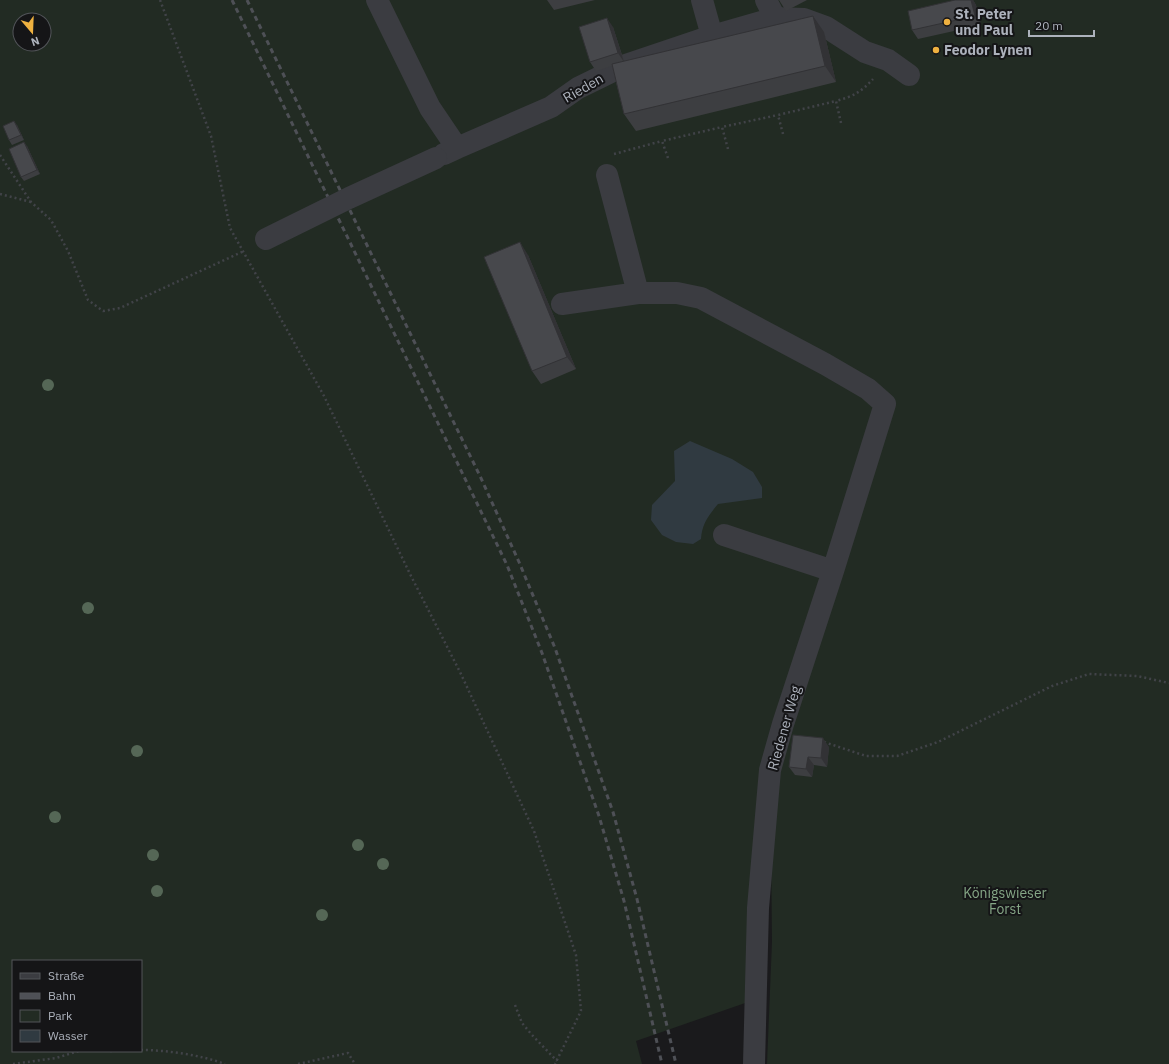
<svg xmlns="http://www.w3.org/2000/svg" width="1169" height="1064" viewBox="0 0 1169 1064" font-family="'IBM Plex Sans',sans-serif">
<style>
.green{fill:#222b23;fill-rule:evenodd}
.water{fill:#303a41}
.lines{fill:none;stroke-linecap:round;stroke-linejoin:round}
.path{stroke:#414348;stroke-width:2.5;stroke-dasharray:2 3;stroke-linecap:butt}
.minor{stroke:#3b3c41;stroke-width:22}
.rail{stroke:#4e5056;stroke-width:3;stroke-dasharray:5 4;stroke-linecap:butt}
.minor-bridge{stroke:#3b3c41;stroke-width:22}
.tree{fill:#556756}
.wall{fill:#3d3e41}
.shaded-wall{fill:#323235}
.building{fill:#47484c;stroke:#323235}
.poi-dot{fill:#efb140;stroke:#151517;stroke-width:1.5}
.labels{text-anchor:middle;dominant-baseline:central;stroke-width:4;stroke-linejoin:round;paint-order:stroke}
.poi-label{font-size:14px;font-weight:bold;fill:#adb2bc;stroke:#151517;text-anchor:start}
.street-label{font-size:14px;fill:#adb2bc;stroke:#151517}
.park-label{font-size:14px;fill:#85a686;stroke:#151517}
</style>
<rect width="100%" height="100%" fill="#1a1a1c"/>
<!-- green -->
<path class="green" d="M0,0h1169v1064h-402l5,-122 -1,-97 -23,157 -112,39 6,23h-642zM20,20h24v24h-24zM13,961h128v90h-128z"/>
<!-- water -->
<path class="water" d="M690,441l42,18 21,13 9,15v11l-44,6c-10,12 -16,20 -17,35l-8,5 -17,-2 -14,-7 -11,-15 1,-15 23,-24 -1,-30z"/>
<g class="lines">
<!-- path -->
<path class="path" d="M160,0l51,136 19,92 94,168 87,180 49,96 74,159 42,124 5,56 -26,53
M841,123l-5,-22c18,-5 25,-9 37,-22
M783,134l-5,-19 58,-14
M728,149l-6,-22 56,-12
M614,154l48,-13
M0,155l31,47 20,18 17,31 20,49 15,11 17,-3 124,-57
M668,158l-6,-17 60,-14
M0,194l31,8
M824,742l42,14h31l41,-14 114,-56 37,-12 48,2 32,7
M515,1005l7,18 10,12 25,26
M141,1050c25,0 60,5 84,14
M110,1051h2
M13,1064l43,-6 23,-7
M298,1064l50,-11 7,11"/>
<!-- minor -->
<path class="minor" d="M377,0l53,108 27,40 -13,6
M702,0l10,36
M766,0l9,18
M457,148l94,-41 27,-19 45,-22 89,-30 63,-18 29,1 22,8 39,25 23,8 21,15
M607,175l31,118
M562,304l76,-11h39l24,5 124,66 43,25 17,15 -52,167 -50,153 -13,46 -12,138 -4,156
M724,535l109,36"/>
<!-- rail -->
<path class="rail" d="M232,0l275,565 35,88 57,163 25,85 38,163
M247,0l233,476 39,86 36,86 58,164 24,87 39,165"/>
<!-- minor-bridge -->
<path class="minor-bridge" d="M266,239l83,-41 87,-40"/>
</g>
<!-- trees -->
<g class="tree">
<circle cx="48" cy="385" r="6"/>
<circle cx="88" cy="608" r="6"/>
<circle cx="137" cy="751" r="6"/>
<circle cx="55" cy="817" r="6"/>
<circle cx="358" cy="845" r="6"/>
<circle cx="153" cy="855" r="6"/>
<circle cx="383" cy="864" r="6"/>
<circle cx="157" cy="891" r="6"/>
<circle cx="322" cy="915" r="6"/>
</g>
<!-- wall -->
<path class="wall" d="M547,0h48l-41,10z
M779,0h28l-21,11z
M955,0h18l3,5 5,20 -63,14 -6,-9z
M613,27l11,34 200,-29 12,50 -200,49 -12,-17 -12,-48 -16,5 -6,-9z
M17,125l7,15 -12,5 -3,-5z
M27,146l13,28 -16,7 -3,-4z
M528,255l48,114 -35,15 -9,-13z
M793,735l36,12 -2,20 -13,-2 -2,12 -17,-2 -6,-8z"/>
<!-- shaded-wall -->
<path class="shaded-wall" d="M971,0h2l3,5 5,20 -6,-9z
M813,16l11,16 12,50 -11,-16z
M607,18l6,9 11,35 -6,-9z
M14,121l3,4 7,15 -3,-5z
M24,142l3,4 13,28 -3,-4z
M520,242l8,13 48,114 -9,-12z
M823,738l6,9 -2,20 -6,-9z
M808,757l6,8 -2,12 -6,-8z"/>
<!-- building -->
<path class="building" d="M955,0h16l4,16 -63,14 -4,-19z
M813,16l12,50 -201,48 -12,-50z
M607,18l11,35 -28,9 -11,-35z
M14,121l7,14 -12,5 -6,-14z
M24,142l13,28 -16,7 -12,-28z
M520,242l47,115 -35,14 -48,-114z
M793,735l30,3 -2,20 -13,-1 -2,12 -17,-2z"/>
<!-- markers -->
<g class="poi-dot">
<circle cx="947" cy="22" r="4"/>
<circle cx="936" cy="50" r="4"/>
</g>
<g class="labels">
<!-- poi labels -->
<g class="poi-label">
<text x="955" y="14">St. Peter<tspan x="955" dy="16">und Paul</tspan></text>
<text x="944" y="50">Feodor Lynen</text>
</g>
<!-- street labels -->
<g class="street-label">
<text transform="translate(583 88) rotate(-30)">Rieden</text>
<text transform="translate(784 728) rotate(-74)">Riedener Weg</text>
</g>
<!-- park labels -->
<g class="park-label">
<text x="1005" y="893">Königswieser<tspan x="1005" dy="16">Forst</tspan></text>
</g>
</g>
<!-- legend -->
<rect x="12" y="960" width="130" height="92" fill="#151517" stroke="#525459"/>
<rect x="20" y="973" width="20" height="6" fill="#3b3c41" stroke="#525459"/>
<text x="48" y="980" font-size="12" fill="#adb2bc">Straße</text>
<rect x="20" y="993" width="20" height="6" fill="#4e5056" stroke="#525459"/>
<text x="48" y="1000" font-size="12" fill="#adb2bc">Bahn</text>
<rect x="20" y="1010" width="20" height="12" fill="#222b23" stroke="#525459"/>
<text x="48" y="1020" font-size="12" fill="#adb2bc">Park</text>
<rect x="20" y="1030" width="20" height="12" fill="#303a41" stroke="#525459"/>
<text x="48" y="1040" font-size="12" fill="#adb2bc">Wasser</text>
<!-- north arrow -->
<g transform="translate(32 32) rotate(161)"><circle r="19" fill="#151517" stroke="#525459"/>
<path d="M0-3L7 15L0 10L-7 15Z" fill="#efb140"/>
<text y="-6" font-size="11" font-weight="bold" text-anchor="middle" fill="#adb2bc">N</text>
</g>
<!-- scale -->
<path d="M1029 30v6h65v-6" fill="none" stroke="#adb2bc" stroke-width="2"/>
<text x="1035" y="30" font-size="12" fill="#adb2bc" stroke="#151517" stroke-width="3" paint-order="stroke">20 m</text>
</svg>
